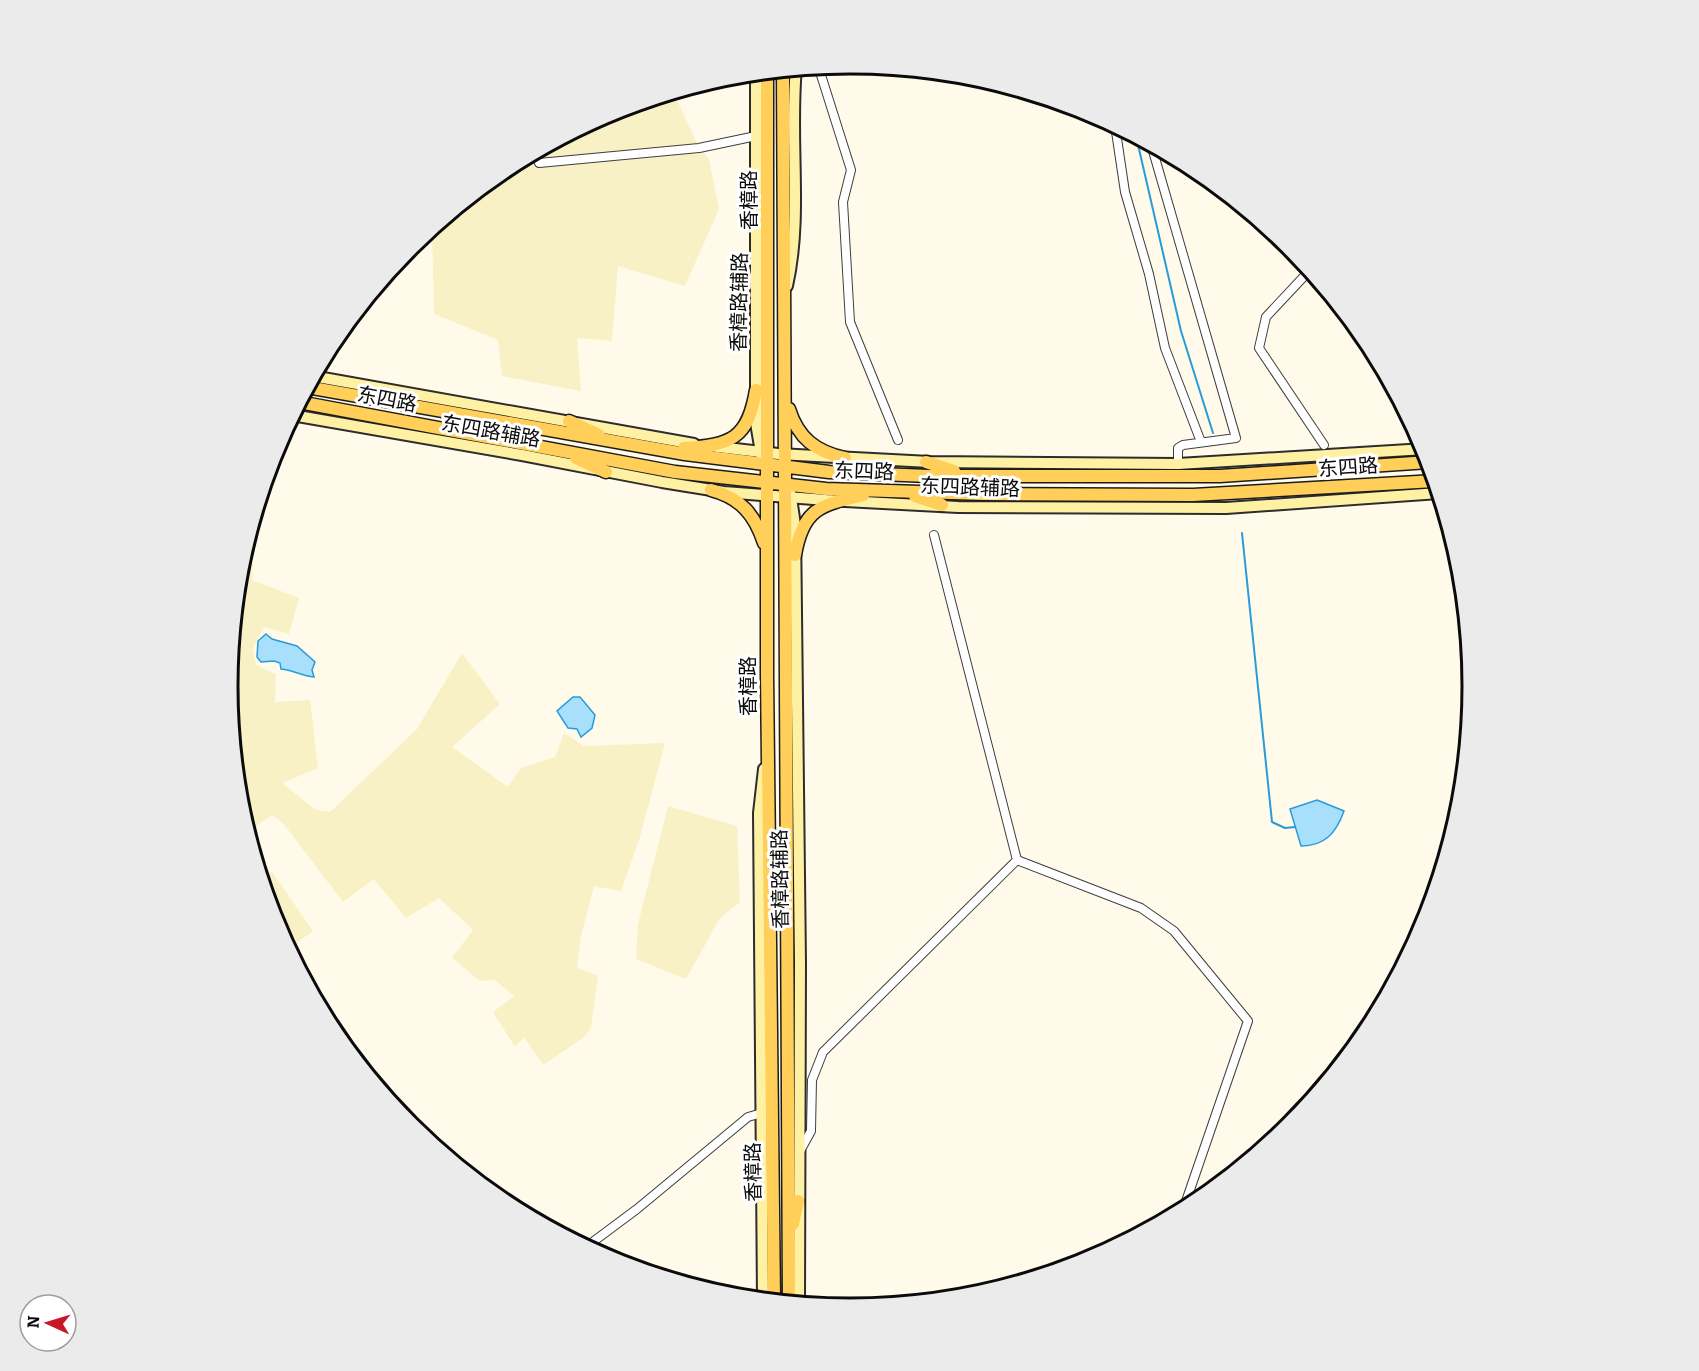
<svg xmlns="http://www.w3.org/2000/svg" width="1699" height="1371" viewBox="0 0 1699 1371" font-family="Bitter,'Noto Sans SC',serif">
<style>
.farmland{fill:#f8f1c6}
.water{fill:#a8e0fc;stroke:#289bda;stroke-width:1.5}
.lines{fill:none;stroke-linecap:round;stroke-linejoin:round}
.stream{stroke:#289bda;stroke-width:2}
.street-casing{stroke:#3e3e3e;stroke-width:10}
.secondary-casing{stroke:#2d2d2d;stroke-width:14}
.primary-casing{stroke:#1c1c1c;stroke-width:15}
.street{stroke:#fff;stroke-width:8}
.secondary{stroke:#fff1a4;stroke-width:10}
.primary{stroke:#ffcf59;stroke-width:12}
.labels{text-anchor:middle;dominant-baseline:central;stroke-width:6;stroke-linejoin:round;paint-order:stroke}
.street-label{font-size:20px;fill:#0b0b0b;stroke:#fff}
.rim{fill:none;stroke:#0b0b0b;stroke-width:3}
</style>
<rect width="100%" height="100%" fill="#fffae9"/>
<!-- farmland -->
<path class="farmland" d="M673,92l24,51 12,17 10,49 -34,77 -67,-20 -6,75 -35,-3 4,53 -79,-15 -4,-36 -64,-26 -2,-87 72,-59 108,-58z
M254,515l-2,65 47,18 -10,36 -25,-7 -11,21 3,17 20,9 -1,28 35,-2 8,68 -36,15 34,27 14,2 87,-83 45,-76 38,51 -48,43 56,40 13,-19 34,-11 9,-24 20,13 81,-3 -25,94 -19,54 -27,-5 -13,50 -4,32 21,8 -7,52 -8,10 -40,27 -19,-28 -9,10 -22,-35 21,-16 -19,-16 -15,1 -28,-23 21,-28 -34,-32 -33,20 -32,-39 -31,23 -60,-79 -11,-8 -25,17 -8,-25 -12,-122 12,-121z
M668,806l69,20 3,76 -20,16 -34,61 -50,-20 2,-35z
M272,872l41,59 -25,18 -14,-26 -14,-48z"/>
<!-- water -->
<path class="water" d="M266,634l6,5 25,7 18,16 -3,8 2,7c-13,-1 -20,-7 -33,-8l-1,-6 -6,-2 -13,1 -4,-5 1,-16z
M573,697h7l15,18 -3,13 -11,9 -4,-8 -9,-1 -11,-17z
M1317,800l27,11c-8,22 -19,35 -43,35l-11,-37z"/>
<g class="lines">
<!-- stream -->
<path class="stream" d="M1136,136l45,195 32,102
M1242,533l30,289 13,6 10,-1"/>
<defs>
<path id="street" d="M814,66l7,9 30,95 -8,32 7,120 48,118
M1115,125l10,67 24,82 16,74 36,94
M1151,144l85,294 -53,7 -5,3v16
M535,151l4,12 160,-15 57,-12
M1310,270l-44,47 -7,31 65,97
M934,535l83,325
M1017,860l124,48 33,23 74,90 -65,189
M800,1151l11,-20 1,-51 11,-28 194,-192
M586,1247l51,-38 111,-92 14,-4"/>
<path id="secondary" d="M756,72v351l6,35
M787,286c16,-71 2,-146 9,-218
M312,376l382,68
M292,415l230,40 140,27 62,10 102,8 132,7 268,1 213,-15
M710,446l68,8 152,8 248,2 247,-15
M790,491l5,34 5,438 -1,340
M763,1299l-4,-486 5,-44"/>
<path id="primary" d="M783,70l6,1232
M767,71v603l7,627
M307,387l378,67 144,18 100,4h291l209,-14
M299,402l376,70 151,17 157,5 210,1 242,-14
M789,409c9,29 27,43 56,49
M569,421l30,14
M684,448c47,-3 64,-9 72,-58
M576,458l30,14
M926,462l28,9
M711,490c30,8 44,25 53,53
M915,496l27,9
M795,555c8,-47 26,-50 68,-60
M793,1224l5,-23"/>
</defs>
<!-- street casing -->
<use href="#street" class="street-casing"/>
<!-- secondary casing -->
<use href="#secondary" class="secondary-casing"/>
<!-- primary casing -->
<use href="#primary" class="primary-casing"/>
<!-- street -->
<use href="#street" class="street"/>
<!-- secondary -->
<use href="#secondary" class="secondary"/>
<!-- primary -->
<use href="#primary" class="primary"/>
</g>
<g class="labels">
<!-- street labels -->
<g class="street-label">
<text transform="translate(749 200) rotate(-90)">香樟路</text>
<text transform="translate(739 302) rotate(-89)">香樟路辅路</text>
<text transform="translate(387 399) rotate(11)">东四路</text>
<text transform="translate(491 431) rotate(10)">东四路辅路</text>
<text transform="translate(1348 467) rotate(-4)">东四路</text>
<text transform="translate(864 471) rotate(2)">东四路</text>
<text transform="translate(970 487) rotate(2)">东四路辅路</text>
<text transform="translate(748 686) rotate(-90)">香樟路</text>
<text transform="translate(780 879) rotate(-91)">香樟路辅路</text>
<text transform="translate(753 1172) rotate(-91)">香樟路</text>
</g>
</g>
<!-- crop -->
<path d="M0 0H1699V1371H0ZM238 686a612 612 0 1 1 1224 0a612 612 0 1 1-1224 0Z" fill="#ebebeb" fill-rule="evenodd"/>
<path class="rim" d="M238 686a612 612 0 1 1 1224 0a612 612 0 1 1-1224 0Z"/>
<!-- north arrow -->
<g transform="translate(48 1323) rotate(274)"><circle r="28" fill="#ffffff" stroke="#9d9d9d" stroke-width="1.5"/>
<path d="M0-4.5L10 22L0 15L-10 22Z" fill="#c71727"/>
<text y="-9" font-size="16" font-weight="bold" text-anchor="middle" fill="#0b0b0b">N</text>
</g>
</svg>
